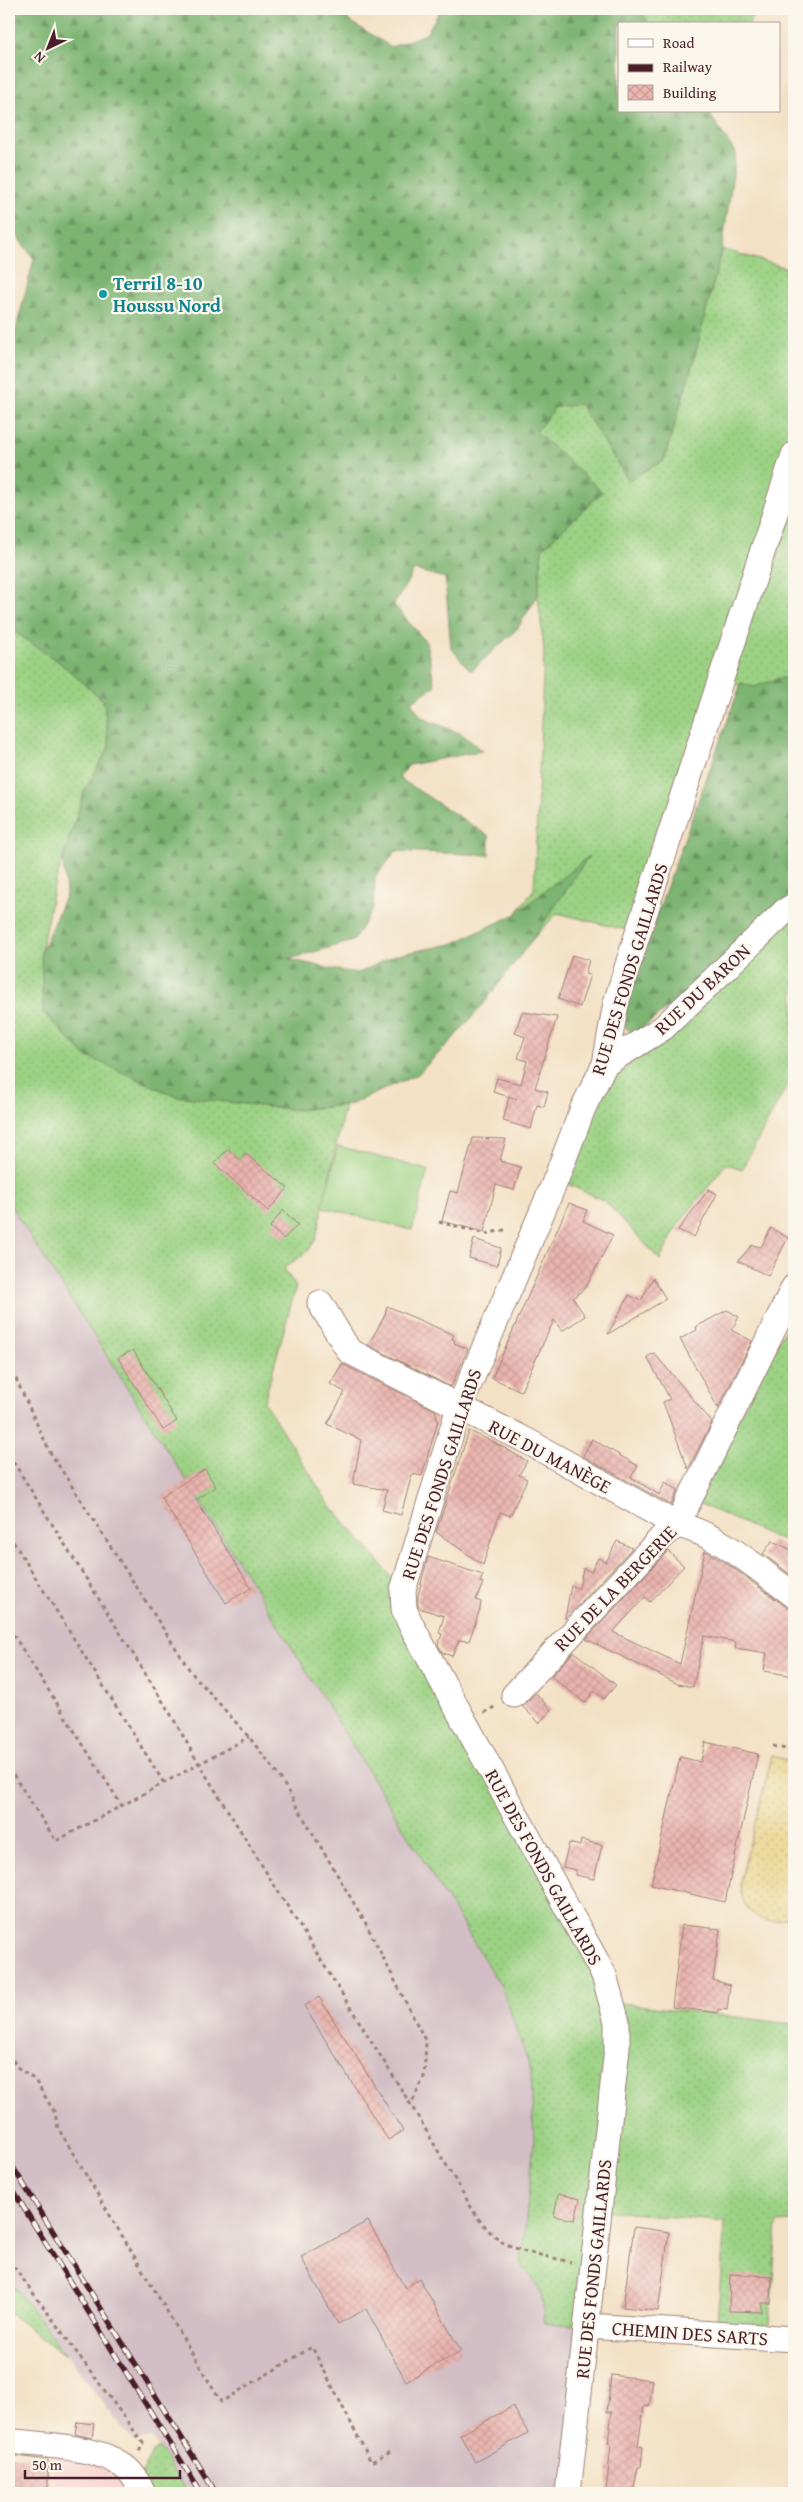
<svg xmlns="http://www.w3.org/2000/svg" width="803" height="2502" viewBox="0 0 803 2502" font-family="'Gentium Book Plus',serif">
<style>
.built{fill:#f7d0ce}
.industrial{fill:#d2bec4}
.grass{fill:url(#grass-dots);stroke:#737858}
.forest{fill:url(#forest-firs);stroke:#646a4e}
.sand{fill:url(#sand-dots);stroke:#9c7c64}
.garden{fill:#9cd284;stroke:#737858}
.building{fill:url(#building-cross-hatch)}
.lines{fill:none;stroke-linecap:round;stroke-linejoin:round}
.minor-casing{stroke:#9e8078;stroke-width:27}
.path{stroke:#9e8078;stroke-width:3;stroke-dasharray:4 4;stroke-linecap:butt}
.minor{stroke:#fff;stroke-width:25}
.rail-casing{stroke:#4a1f2b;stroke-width:5.5}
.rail{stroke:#fbf7ec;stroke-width:4;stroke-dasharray:11;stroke-linecap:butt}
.culture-dot{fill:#0f9aa8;stroke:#fbf7ec;stroke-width:2}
.labels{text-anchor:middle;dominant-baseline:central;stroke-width:4.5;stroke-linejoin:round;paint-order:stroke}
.culture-label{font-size:19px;font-weight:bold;fill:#0d838f;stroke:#fbf7ec;text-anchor:start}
.street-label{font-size:19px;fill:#4a1f2b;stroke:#fbf7ec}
</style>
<defs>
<pattern id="grass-dots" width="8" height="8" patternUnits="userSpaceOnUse" patternTransform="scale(1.25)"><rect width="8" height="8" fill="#9cd284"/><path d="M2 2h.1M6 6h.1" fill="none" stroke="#88b472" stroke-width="1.8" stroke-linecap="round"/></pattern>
<pattern id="forest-firs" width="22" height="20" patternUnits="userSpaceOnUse" patternTransform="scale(1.25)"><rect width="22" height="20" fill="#7db472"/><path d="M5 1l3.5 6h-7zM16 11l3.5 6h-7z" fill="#68925e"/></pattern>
<pattern id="sand-dots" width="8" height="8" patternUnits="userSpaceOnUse" patternTransform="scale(1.25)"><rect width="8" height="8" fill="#eeda9e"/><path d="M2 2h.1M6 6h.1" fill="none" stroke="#cebb88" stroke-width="1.8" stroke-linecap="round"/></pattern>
<pattern id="building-cross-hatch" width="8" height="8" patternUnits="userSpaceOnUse" patternTransform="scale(1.25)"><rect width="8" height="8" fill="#eab4af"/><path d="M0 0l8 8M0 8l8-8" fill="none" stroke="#ca9a97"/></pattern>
</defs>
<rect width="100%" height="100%" fill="#fbf7ec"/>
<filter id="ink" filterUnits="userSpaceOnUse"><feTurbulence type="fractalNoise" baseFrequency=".02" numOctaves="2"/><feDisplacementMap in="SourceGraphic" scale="10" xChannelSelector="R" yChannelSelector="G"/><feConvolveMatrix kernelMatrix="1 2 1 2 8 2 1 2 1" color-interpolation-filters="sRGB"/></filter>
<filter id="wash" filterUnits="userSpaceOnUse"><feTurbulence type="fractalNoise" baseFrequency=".0096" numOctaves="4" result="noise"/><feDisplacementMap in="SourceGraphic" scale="20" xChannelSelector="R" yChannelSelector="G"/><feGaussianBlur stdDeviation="1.12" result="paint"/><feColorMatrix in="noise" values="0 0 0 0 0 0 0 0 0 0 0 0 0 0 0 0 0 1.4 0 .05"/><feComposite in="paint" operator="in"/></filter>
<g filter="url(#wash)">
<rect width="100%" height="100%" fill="#f3e1c5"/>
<!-- built -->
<path class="built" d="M54,2447l37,5 52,41h-91z"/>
<!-- industrial -->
<path class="industrial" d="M9,1203l243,380 250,405 29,83 3,72 -13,122 17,18 6,19v21l43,3 -19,167h-381l-34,-55 -21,3 -123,-162z"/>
<!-- grass -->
<path class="grass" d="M639,9h116l-6,15h-100z
M722,249l72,21v408c-18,0 -23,6 -38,9 -5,1 -28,-5 -35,-5l-95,248 -69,-17 -25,27 -16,-26 18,-25 10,-238 -6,-56 4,-46 60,-57 -67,-60 20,-25 25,-3 48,76 36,-20 30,-101z
M9,628l50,34 45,39 5,46 -24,43 -32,100 -12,62 256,158 48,-5 -29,134 -8,12 -24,17 12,19 -32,115 63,99 76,89 210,412 181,22v198l-17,1 -8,115 -53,-4 9,-112 -125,-12 -13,116 -43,-3c-1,-30 -3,-36 -23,-58l13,-122 -3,-72 -29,-83 -250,-405 -243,-380z
M794,906v179l-5,-3 -47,87 -16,-5 -48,61 -18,35 -55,-59 -49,-22 36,-68 22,-31z
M794,1312v234l-99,-44z
M9,2279l58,77 -58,-43z
M159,2448l28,45h-41l-7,-11 12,-29z"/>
<!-- forest -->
<path class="forest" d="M9,9h335l4,11 43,27 35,-13 15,-25h198l10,15h-30v87h89l28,43 -14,95 -28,110 -30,101 -36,20 -48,-76 -25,3 -19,25 66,60 -60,57 -4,46 -21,34 -46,42 -20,-23 -6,-70 -31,-8 -20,35 32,37 9,44 -24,16 11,16 40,16 20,17 -73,14 -10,13 90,58v19l-93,-4 -21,27 -2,31 -20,32 -64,18 47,11 23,3 36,-18 57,-11 64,-30 73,-58 -57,84 -51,67 -32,36 -31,31 -66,30 -55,6 -122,-14 -91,-41 -41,-43 -2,-60 25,-58 -3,-35 22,-69 24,-43 -5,-46 -45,-39 -50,-34v-272l25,-97 -23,-31h-2z
M780,678h14v228l-155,125h-10l-8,-8c35,-115 80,-226 120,-340l13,4z"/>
<!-- sand -->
<path class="sand" d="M772,1756l22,6v149c-25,23 -55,2 -54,-29z"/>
<!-- garden -->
<path class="garden" d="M338,1146l90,24 -16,60 -90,-23z"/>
<g id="blocks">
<!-- building -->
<path class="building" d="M572,955l17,5 -4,14 5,1 -10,32 -22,-8z
M522,1012l35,5 -22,71 13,4 -4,15 -7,-2 -6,24 -28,-8 6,-24 8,2 -24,-7 4,-14 24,6 6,-23 -9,-3 7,-21 -10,-4z
M473,1138l33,1 -6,22 21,6 -7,23 -18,-5 -12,47 -42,-11 8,-30 8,2z
M228,1149l12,11 5,-7 43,35 -20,23 -54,-48z
M709,1189l8,5 -23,43 -16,-7z
M569,1203l18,7 -4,11 30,14 -27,52 -13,11 12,18 -23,15 -8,-11 -33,71 -29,-13z
M283,1210l15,15 -15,14 -13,-12z
M771,1228l17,10 -20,38 -30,-15 14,-16 9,2z
M474,1239l27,9 -4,18 -28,-8z
M653,1278l13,21 -58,35 21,-39 12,6z
M387,1306l67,29 -2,4 3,2 -1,2 14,6 -17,38 -83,-42 17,-30z
M727,1310l12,7 -8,13 21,11 -34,67 -38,-69 17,-9 -1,-3z
M133,1350l44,71 -14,9 -45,-72z
M654,1353l58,69 -24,47 -25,-67 7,-3 -23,-42z
M342,1364l93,46 3,11 -16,55 -10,-2 -11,41 -19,-5 5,-20 -34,-6 8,-44 -34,-16 18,-32 -15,-8z
M469,1431l25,11 33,19 -8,14 8,4 -17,37 -10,-4 -17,53 -47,-33z
M592,1439l46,27 -7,11 28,18 6,-13 13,8 -7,15 -88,-49z
M205,1469l11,18 -20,13 55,88 -25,15 -65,-106z
M617,1541l15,7 -67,71 6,-34 8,4 4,-21 8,4 7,-14 8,4z
M772,1541l22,10v26l-31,-23z
M668,1551l16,15 -34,36 -5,-5 -32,35 67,32 25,-113 25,15 56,41 8,2v67l-30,-5 3,-18 -32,-5 1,-6 -32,-6 -11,51 -15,-3 -92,-45z
M428,1557l55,18 -3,7 3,1 -7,17 5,2 -1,7 -11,32 -10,-1 -7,16 -9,-3 -5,-8 4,-11 -3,-1 5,-17 -25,-8 -1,-2v-11z
M574,1652l42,33 -12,14 -10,-8 -9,12 -34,-27z
M536,1693l15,17 -12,13 -17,-17z
M705,1742l53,12 -33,148 -74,-17 29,-128 21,5z
M581,1840l21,5 -8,34 -19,-4 1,-5 -13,-3 6,-24 11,3z
M682,1925l38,4 -7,51 17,5 -3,25 -9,-1v4l-46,-6z
M319,1997l84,134 -15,9 -84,-134z
M558,2194l22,5 -5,21 -21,-4z
M368,2221l37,67 14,-10 42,73 -55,30 -40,-72 -28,15 -37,-67z
M634,2227l35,5 -11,79 -35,-4z
M730,2274l42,2 -1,27h-9v9l-33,-1z
M611,2375l42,5 -4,27 -5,-1 -6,40 5,1 -2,20h-3l-5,26h-27l5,-49 -3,-1 4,-31h-5z
M513,2406l15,27 -53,29 -15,-27z
M77,2422l17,2 -2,14 -17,-4z
M9,2455l39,5v33h-39z"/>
</g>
</g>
<g filter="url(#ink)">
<use href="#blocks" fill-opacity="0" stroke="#9e8078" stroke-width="1"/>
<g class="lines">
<defs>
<path id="minor" d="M605,1064l58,-36 122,-117 9,-5
M320,1303l29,48 178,90 150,84c41,8 83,46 117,70
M514,1695l149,-159 14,-11 117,-238
M587,2326l207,13
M9,2441c35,5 97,4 122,32 5,6 9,14 12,20
M568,2493l49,-445v-26l-13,-47 -194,-352 -6,-14 -1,-19 56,-182 97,-229 27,-71 22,-44 11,-61 20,-64 158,-484"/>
</defs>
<!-- minor casing -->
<use href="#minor" class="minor-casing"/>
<!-- path -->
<path class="path" d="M439,1222l46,12 24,-5
M9,1364l41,88 141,220 58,65 30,39 86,146 61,120 -2,35 -13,28
M9,1455l161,258 29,51 212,341 66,112 15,17 12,9 18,8 49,11
M9,1535l155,248
M9,1628l113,178
M484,1713l12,-7
M773,1746l21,5
M9,1768l47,73 193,-104
M9,2053l8,14 18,13 20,33 3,15 163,274 91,-55 59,115 20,-10
M9,2260l134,183 -4,9"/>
<!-- minor -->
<use href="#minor" class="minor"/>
<defs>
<path id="rail" d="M9,2161l207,332
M9,2184l192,309"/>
</defs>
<!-- rail casing -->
<use href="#rail" class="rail-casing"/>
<!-- rail -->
<use href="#rail" class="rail"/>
</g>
</g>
<!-- markers -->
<circle class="culture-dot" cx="103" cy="294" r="5"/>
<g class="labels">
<!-- culture labels -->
<g class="culture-label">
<text x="113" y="283">Terril 8-10<tspan x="113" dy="22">Houssu Nord</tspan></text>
</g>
<!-- street labels -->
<g class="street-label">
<text transform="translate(629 969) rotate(-73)">RUE DES FONDS GAILLARDS</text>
<text transform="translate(702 989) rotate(-43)">RUE DU BARON</text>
<text transform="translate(550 1456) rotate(28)">RUE DU MANÈGE</text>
<text transform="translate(441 1474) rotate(-72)">RUE DES FONDS GAILLARDS</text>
<text transform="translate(615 1588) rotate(-46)">RUE DE LA BERGERIE</text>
<text transform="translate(544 1867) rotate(61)">RUE DES FONDS GAILLARDS</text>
<text transform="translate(593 2269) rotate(-84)">RUE DES FONDS GAILLARDS</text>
<text transform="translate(690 2333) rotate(4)">CHEMIN DES SARTS</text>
</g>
</g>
<!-- margin -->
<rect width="803" height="2502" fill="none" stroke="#fbf7ec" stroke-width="30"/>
<!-- legend -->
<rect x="618" y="22" width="162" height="90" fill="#fbf7ec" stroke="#b4a19f"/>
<rect x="628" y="39" width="25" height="8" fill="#ffffff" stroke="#b4a19f"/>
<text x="663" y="48" font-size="15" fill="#4a1f2b">Road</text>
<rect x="628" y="64" width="25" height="8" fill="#4a1f2b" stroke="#b4a19f"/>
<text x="663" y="72" font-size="15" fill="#4a1f2b">Railway</text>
<rect x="628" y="85" width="25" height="15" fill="url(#building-cross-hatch)" stroke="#b4a19f"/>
<text x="663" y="98" font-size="15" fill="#4a1f2b">Building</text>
<!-- north arrow -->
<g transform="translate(48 48) rotate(223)" stroke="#fbf7ec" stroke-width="4" paint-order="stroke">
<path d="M0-4L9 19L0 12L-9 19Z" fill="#4a1f2b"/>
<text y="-8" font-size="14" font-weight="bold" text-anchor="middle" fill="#4a1f2b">N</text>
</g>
<!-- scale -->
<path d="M25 2470v8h155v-8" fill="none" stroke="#4a1f2b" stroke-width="2.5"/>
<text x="32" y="2470" font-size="15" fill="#4a1f2b" stroke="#fbf7ec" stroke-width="4" paint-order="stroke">50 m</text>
</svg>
